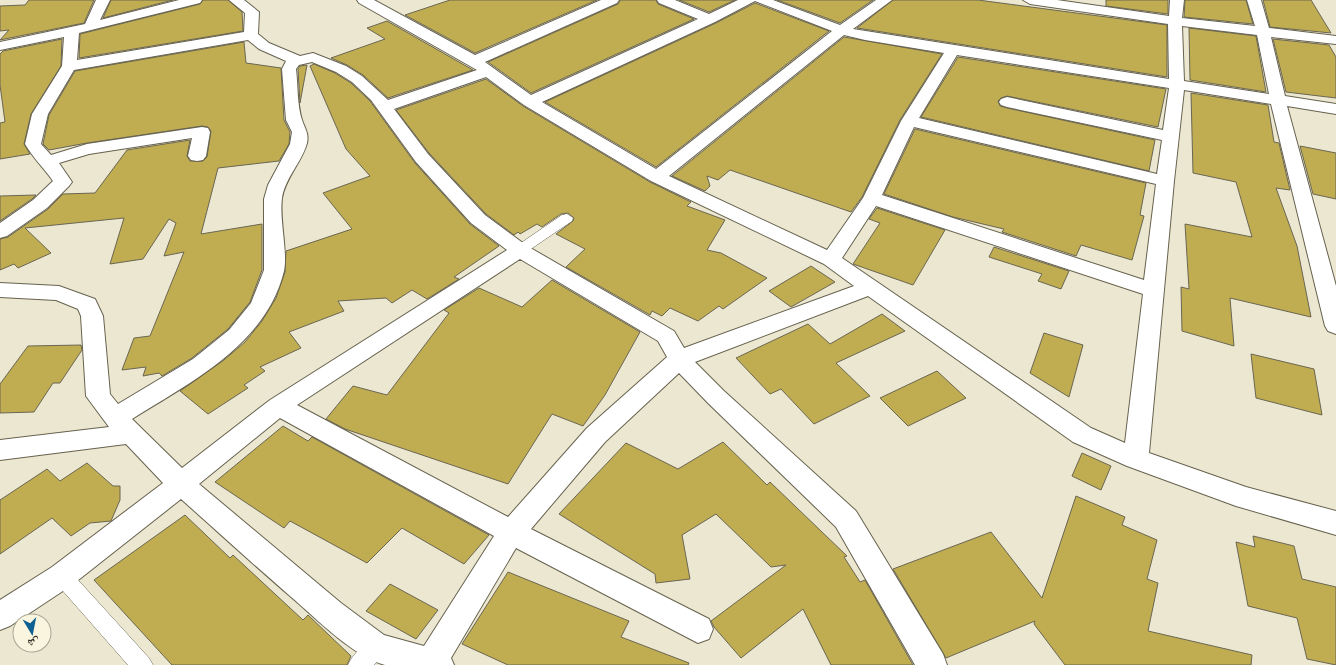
<svg xmlns="http://www.w3.org/2000/svg" width="1336" height="665" viewBox="0 0 1336 665" font-family="'Alegreya Sans','Noto Naskh Arabic',sans-serif">
<style>
.building{fill:#c0ac51;stroke:#6a6652}
.lines{fill:none;stroke-linecap:round;stroke-linejoin:round}
.service-casing{stroke:#66624e;stroke-width:1}
.minor-casing{stroke:#66624e;stroke-width:2}
.service{fill:#fff;fill-rule:evenodd}
.minor{fill:#fff;fill-rule:evenodd}
</style>
<rect width="100%" height="100%" fill="#ece7d1"/>
<!-- building -->
<path class="building" d="M29,0h65l-10,23 -84,17 9,-10 -9,1v-25l25,-1z
M111,0h62l-70,18z
M203,0h25l14,12 1,19 -164,27 1,-24 120,-30z
M450,0h147l-122,53 -70,-38z
M620,0h36l2,4 36,15 -163,74 -43,-31 130,-58z
M679,0h56l-26,12z
M777,0h96l-33,23z
M893,0h85l189,25v52l-310,-49z
M1106,0h62v14l-62,-8z
M1185,0h61l7,24 -69,-7z
M1263,0h48l20,33 -61,-6z
M755,3l74,28 -173,136 -111,-65 171,-79z
M387,21l86,49 -85,28 -25,-23 -16,-10 -16,-7 54,-19 -18,-11z
M1189,28l67,8 10,56 -76,-12z
M844,37l98,17 -42,66 -38,77 -11,15 -121,-42 -12,10 -11,-4 3,10 -5,5 -33,-15z
M62,39l-1,27 -30,48 -7,30 6,10 -30,5v-36l5,-1 -5,-37v-31l3,-3z
M1273,39l56,6 7,12v41l-50,-6z
M244,42l2,21 35,5 3,52 6,12 -1,12 -10,17 -61,7 -17,66 61,-10v46l-12,32 -22,27 -36,29 -30,18 -3,-3 -16,3 3,-9 -24,3 12,-32 16,-2 34,-84 -20,4 12,-33 -7,-4 -26,40 -33,5 14,-46 -99,10 26,25 -33,15 -4,-4 -14,6v-31l8,-2 40,-28 15,-15 32,-1 32,-43 63,-10 -3,16 3,5h13l4,-4 4,-26 -3,-4 -6,-1 -115,17 -38,7 -6,-6 6,-29 26,-44z
M958,57l208,32 -8,38 -151,-31 -6,2 -3,3 2,5 7,2 148,32 -6,31 -228,-54z
M314,64l21,9 16,10 19,18 45,62 55,61 29,22 -45,31 5,2 -32,20 -15,-9 -20,13 -6,-5 -48,3 6,10 -55,21 12,16 -41,19 5,4 -21,14 4,3 -40,26 -28,-23 44,-31 21,-18 17,-21 14,-23 9,-26 1,-21 66,-22 -29,-36 47,-17 -24,-27 -36,-83z
M307,65l-7,38 -2,-34 2,-3z
M486,79l37,27 127,76 41,20 -4,4 38,14 -18,30 14,3 46,25 -44,31 -4,-3 -21,15 -28,-13 -8,8 -10,-5 -2,4 -84,-48 19,-18 -29,-15 17,-13 1,-3 -6,-5 -7,1 -19,13 -5,-3 -17,10 -2,-2 -4,3 -28,-21 -57,-61 -33,-43z
M1191,93l77,12 6,37 5,1 11,47 -14,-2 21,58 14,71 -81,-19 4,48 -52,-15 -1,-44 8,2 -4,-65 67,13 -16,-55 -43,-9z
M915,129l231,54 -6,32 4,1 -12,44 -51,-15 -5,11 -74,-24 2,-3 -51,-12 -69,-23z
M1300,146l36,7v46l-23,-5z
M36,195l-4,4 -32,22v-25z
M877,208l68,22 -32,55 -60,-21 27,-41 -11,-4z
M994,247l75,24 -8,18 -23,-8 4,-7 -53,-17z
M811,266l24,16 -44,25 -22,-16z
M552,280l88,52 -35,63 -22,31 -31,-12 -44,70 -163,-55 -19,-10 27,-33 34,9 62,-82 -5,-3 35,-22 43,19z
M882,314l23,17 -69,32 34,33 -56,28 -33,-35 -11,5 -34,-36 72,-34 22,20z
M1044,333l39,12 -14,52 -39,-24z
M81,345l1,5 -22,33h-7l-19,29 -34,1v-29l28,-38z
M1251,354l63,15 8,46 -66,-17z
M937,371l29,27 -58,28 -28,-28z
M283,426l25,15 4,-4 177,98 -25,29 -62,-36 -35,35 -77,-42 -6,7 -69,-46z
M723,442l44,43 3,-3 77,74 -3,1 16,25 5,-2 48,85h-82l-28,-56 -62,49 -27,-31 -3,-6 75,-56 -15,2 -55,-53 -34,21 8,44 -34,4 -1,-9 -96,-60 67,-71 52,26z
M1082,453l29,13 -10,24 -29,-14z
M87,463l26,23h7v14l-9,21 -21,2 -19,13 -19,-18 -52,36v-54l47,-31 13,12z
M1076,496l49,21 -3,8 35,15 -10,39 11,4 -10,48 104,24 -1,10h-186l-31,-41 1,-3 -89,37 -53,-89 98,-37 51,66z
M185,515l45,43 3,-3 70,65 5,-5 43,41 -4,9h-175l-78,-85z
M1253,536l41,10 8,33 34,8v78l-29,-6 -10,-41 -49,-12 -12,-64 19,5z
M508,572l121,49 -8,16 68,26 -1,2h-180l-46,-21z
M390,584l48,26 -22,29 -50,-28z"/>
<g class="lines">
<defs>
<path id="service" d="M567,214l6,4 -1,3 -47,32h-10l-2,-3 2,-3 47,-32z
M62,567l7,3 80,88 4,7h-25l-73,-83 -3,-6 3,-6z
M376,638l7,3 3,7 -3,7 -9,10h-26c5,-11 16,-22 28,-27z"/>
<path id="minor" d="M96,0h14l-10,20 79,-20h23l-2,3 -121,30 -2,27 167,-28 1,-19 -16,-13h15l15,12 -1,22 11,9 31,13 13,-3 33,13 16,10 26,24 89,-30 -118,-67 -2,-3h17l101,55 126,-55h18l-2,3 -132,59 46,33 167,-76 -39,-16 -2,-3h18l34,14 29,-14h35l67,25 36,-25h16l-39,29 316,50 -1,-55 -138,-20 -7,-4h34l112,16 1,-16h14l-2,18 73,8 -8,-26h14l8,28 67,8v8l-65,-7 14,59 51,8v10l-49,-8 49,180v48l-8,-3 -3,-5 -54,-222 -87,-14 -10,91 -25,272 97,34 90,24v24l-100,-29 -109,-40 -54,-24 -205,-146 -173,66 29,29 132,120 87,143 4,11h-32l-79,-138 -128,-124 -29,-30 -74,69 -74,87 178,90 4,10 -4,10 -11,4 -182,-95 -65,110 3,7h-69c-33,-9 -69,-47 -95,-69 -37,-32 -73,-65 -109,-97l-109,86 -62,41 -10,4v-30l52,-33 111,-84 -37,-39 -126,16v-20l109,-13 -23,-31 -5,-80 -3,-7 -22,-9 -56,-3v-14l59,3 36,13 8,17 7,78 8,10 75,-45 36,-29 22,-27 13,-33v-71l4,-14 22,-41 2,-12 -6,-12 -4,-51 4,-8 -27,-12 -11,-9 -174,30 -26,44 -7,30 10,11 36,-11 115,-17 6,1 2,4 -4,24 -3,4 -6,1 -6,-1 -3,-4 4,-18 -103,16 -30,9 13,19 -3,4 -22,22 -40,28 -7,2v-15l33,-23 20,-19c-9,-13 -20,-23 -28,-37l7,-30 30,-48 2,-29 -64,13v-8l85,-18zM755,1l77,30 -176,138 -114,-67 173,-80zM1182,26l75,9 12,59 -85,-13zM844,35l21,5 79,13 -43,68 -38,77 -36,52 -158,-74zM957,55l212,33 -6,42 -156,-33 -6,2 -2,3 2,3 6,2 155,33 -5,34 -238,-56zM312,62l24,10 16,10 19,18 45,62 55,61 36,27 -237,150 -88,68 -50,-49c59,-37 134,-74 152,-148 4,-19 -5,-52 -2,-73 3,-20 20,-36 25,-55 2,-10 -2,-14 -5,-23 -5,-15 -4,-35 -6,-51l3,-4zM486,77l38,28 127,76 173,83 30,22 -170,62 -10,-17 -147,-85 -42,-31 -57,-61 -34,-45zM914,127l242,57 -12,96 -262,-85zM876,206l267,88 -18,149 -34,-15 -249,-170zM520,259l138,82 9,16 -80,71 -79,89 -211,-112zM280,418l214,118 -70,110 -40,-11 -43,-32 -142,-119z"/>
</defs>
<!-- service casing -->
<use href="#service" class="service-casing"/>
<!-- minor casing -->
<use href="#minor" class="minor-casing"/>
<!-- service -->
<use href="#service" class="service"/>
<!-- minor -->
<use href="#minor" class="minor"/>
</g>
<!-- north arrow -->
<g transform="translate(32 633) rotate(170)"><circle r="19" fill="#f9f5de" stroke="#a9a694"/>
<path d="M0-3L7 15L0 10L-7 15Z" fill="#0d6092"/>
<text y="-6" font-size="11" font-weight="bold" text-anchor="middle" fill="#312f26">ش</text>
</g>
</svg>
